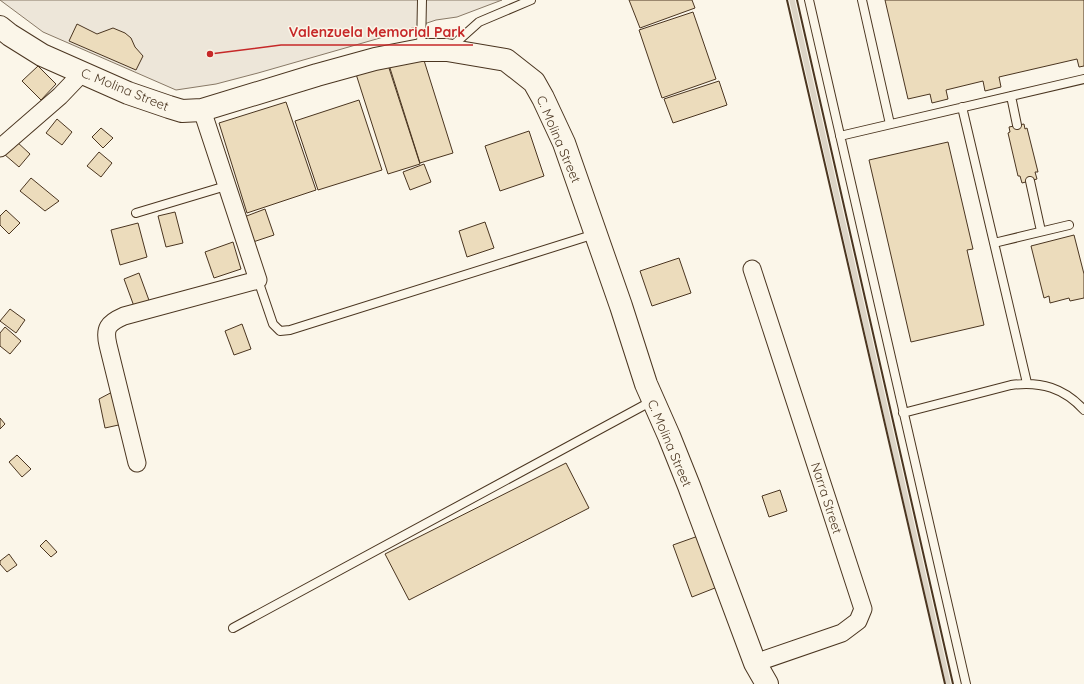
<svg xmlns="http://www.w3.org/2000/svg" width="1084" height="684" viewBox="0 0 1084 684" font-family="Quicksand,sans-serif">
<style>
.green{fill:#ede6d9;stroke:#887966}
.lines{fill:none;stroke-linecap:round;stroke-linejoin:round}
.stream{stroke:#dcd4c6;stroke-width:5.5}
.building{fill:#ecdcbc;stroke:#4a3520}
.lane-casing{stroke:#4a3520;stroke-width:10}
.street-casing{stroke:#4a3520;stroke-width:19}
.secondary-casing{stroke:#4a3520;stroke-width:24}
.lane{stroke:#fbf6e9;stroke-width:8}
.street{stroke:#fbf6e9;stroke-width:17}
.secondary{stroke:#fbf6e9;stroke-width:22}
.wall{stroke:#4a3520;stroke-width:2}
.labels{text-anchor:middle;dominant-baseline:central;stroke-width:3;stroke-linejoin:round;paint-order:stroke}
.street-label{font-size:13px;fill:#4a3520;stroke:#fbf6e9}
.leader{fill:none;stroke:#c62828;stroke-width:1.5}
.callout-dot{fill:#c62828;stroke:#fbf6e9;stroke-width:1.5}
.callout-label{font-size:14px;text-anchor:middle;font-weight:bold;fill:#c62828;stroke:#fbf6e9;stroke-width:3;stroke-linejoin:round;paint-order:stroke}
</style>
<rect width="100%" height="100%" fill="#fbf6e9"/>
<!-- green -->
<path class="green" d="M0,0h502l-45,17 -21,3 -42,14 -136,39 -42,11 -40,6 -133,-58z"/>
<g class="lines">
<!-- stream -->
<path class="stream" d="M792,0l156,684"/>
</g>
<!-- building -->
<path class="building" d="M629,0h63l3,8 -55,20z
M885,0h199v66l-5,1 -2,-8 -78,18 2,10 -16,4 -2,-10 -37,9 2,9 -16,4 -2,-9 -22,5z
M693,12l23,67 -54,19 -23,-68z
M77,24l20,10 16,-6 12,5 6,5 4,9 8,9 -7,14 -67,-29z
M422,54l31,99 -33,10 -31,-98z
M388,65l32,99 -32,10 -32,-100z
M38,66l18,18 -15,16 -19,-19z
M719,81l8,24 -54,18 -9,-24z
M359,100l23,70 -64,20 -23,-69z
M286,102l30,88 -69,23 -28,-90z
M57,119l15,13 -10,13 -16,-12z
M1024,124l1,5 2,-1 11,44h-3l2,7 -15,4 -2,-7h-2l-10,-43 2,-1 -1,-5z
M101,128l12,10 -10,10 -11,-11z
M529,131l15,45 -44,15 -15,-45z
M16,141l14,13 -11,13 -15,-13z
M948,142l25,107 -6,1 17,75 -73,17 -42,-182z
M99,152l13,11 -11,14 -14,-11z
M424,164l7,18 -21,8 -7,-18z
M31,178l28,23 -14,10 -25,-20z
M265,209l9,26 -21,7 -9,-25z
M6,210l14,13 -11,11 -9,-9v-9z
M175,212l8,31 -17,4 -8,-31z
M485,222l9,26 -27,9 -8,-26z
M138,223l9,34 -27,8 -9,-35z
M1074,235l10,39v24l-14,3 -1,-3 -19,5 -1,-7 -5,2 -13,-52z
M233,242l8,27 -27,9 -9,-26z
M679,258l12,35 -39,13 -12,-35z
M139,273l11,30 -15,6 -11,-30z
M10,309l15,11 -9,13 -16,-12z
M242,324l9,25 -17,6 -9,-24z
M5,327l16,14 -11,13 -10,-8v-13z
M116,390l7,34 -18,4 -6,-29z
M0,418l5,6 -5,5z
M17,455l14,14 -9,8 -13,-15z
M566,463l23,45 -180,92 -24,-46z
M780,490l7,21 -18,6 -7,-21z
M701,535l19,51 -28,11 -19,-52z
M46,540l11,12 -6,5 -11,-11z
M9,554l8,11 -10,7 -7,-8v-3z"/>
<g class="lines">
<defs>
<path id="lane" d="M809,0l157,684
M862,0l28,124
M451,47l28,-25 52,-22
M421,49l1,-49
M1011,96l6,29
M962,107l65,276
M840,136l244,-57
M1030,181l11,50
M136,213l90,-27
M994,243l75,-18
M258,280l15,44 7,7 10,-1 305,-96
M903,413l108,-28c30,-4 53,3 73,25
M233,628l419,-227"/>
<path id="street" d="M0,148l60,-52 22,-23
M752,269l111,340 -5,12 -16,12 -87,30
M137,463l-29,-118c-4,-17 0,-22 16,-29l134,-36 -56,-170"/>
<path id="secondary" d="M0,27l10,8 32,20 86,38 41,14 13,4 20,-1 115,-35 58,-16 46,-9h26l59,10 28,22 9,16 21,45 57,163 25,78 23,52 20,50 66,177 12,21"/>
</defs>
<!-- lane casing -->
<use href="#lane" class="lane-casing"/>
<!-- street casing -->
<use href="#street" class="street-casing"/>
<!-- secondary casing -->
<use href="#secondary" class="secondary-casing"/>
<!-- lane -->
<use href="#lane" class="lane"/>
<!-- street -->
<use href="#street" class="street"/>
<!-- secondary -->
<use href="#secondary" class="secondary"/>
<!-- wall -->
<path class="wall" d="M787,0l158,684
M797,0l156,684"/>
</g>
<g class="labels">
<!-- street labels -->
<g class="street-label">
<text transform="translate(125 89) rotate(22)">C. Molina Street</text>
<text transform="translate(559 139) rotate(67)">C. Molina Street</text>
<text transform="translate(670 443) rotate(67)">C. Molina Street</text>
<text transform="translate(827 498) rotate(72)">Narra Street</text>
</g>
</g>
<!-- callouts -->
<path class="leader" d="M210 54L281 45H473"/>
<circle class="callout-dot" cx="210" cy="54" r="4"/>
<g class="callout-label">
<text x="377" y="37">Valenzuela Memorial Park</text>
</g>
</svg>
